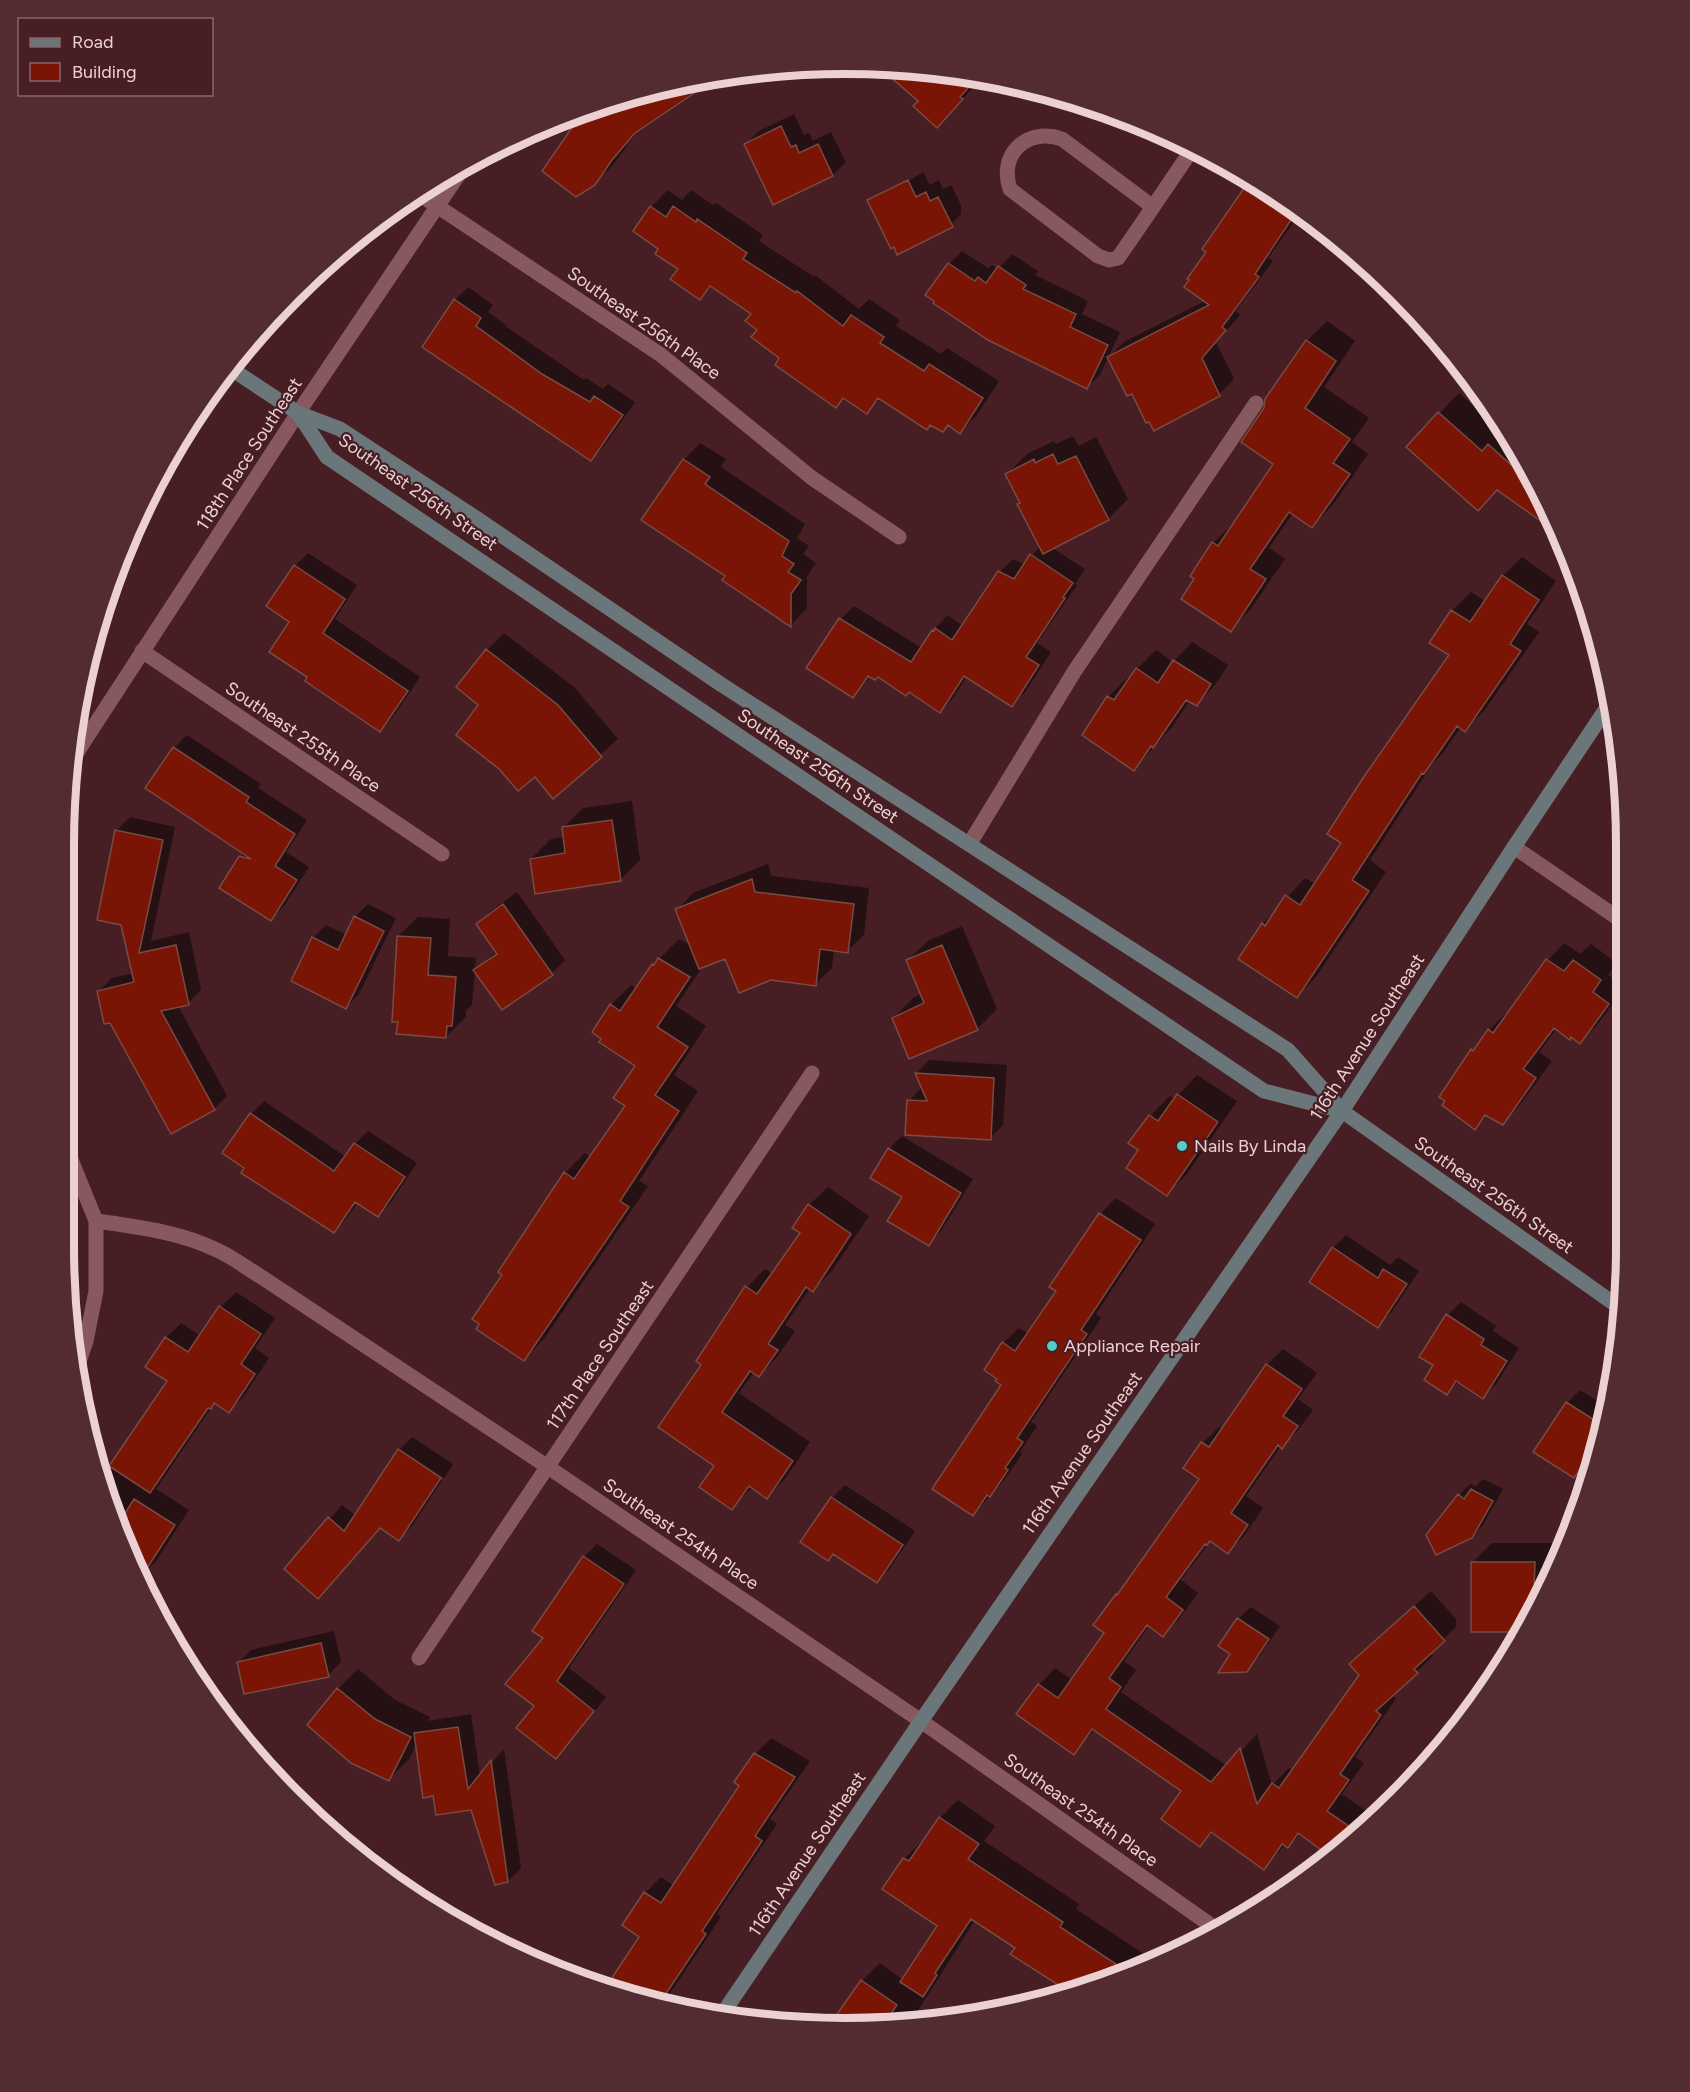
<svg xmlns="http://www.w3.org/2000/svg" width="1690" height="2092" viewBox="0 0 1690 2092" font-family="Figtree,sans-serif">
<style>
.shadow{fill:#0007}
.building{fill:#7a1404;stroke:#784c44;stroke-width:1.5}
.lines{fill:none;stroke-linecap:round;stroke-linejoin:round}
.street{stroke:#87585e;stroke-width:15}
.secondary{stroke:#6a7679;stroke-width:15}
.poi-dot{fill:#53cdc9;stroke:#461e24;stroke-width:2}
.labels{text-anchor:middle;dominant-baseline:central;stroke-width:4.5;stroke-linejoin:round;paint-order:stroke}
.street-label{font-size:18px;fill:#ecd1d3;stroke:#461e24}
.poi-label{font-size:18px;fill:#ecd1d3;stroke:#461e24;text-anchor:start}
.rim{fill:none;stroke:#ecd1d3;stroke-width:8}
</style>
<rect width="100%" height="100%" fill="#461e24"/>
<!-- shadow -->
<path class="shadow" d="M773,68l-22,14 -6,-9z
M901,68l46,2 34,9 -25,27 -36,-5 -27,-24z
M715,78l-75,50 -27,37 -18,18 -51,-12 40,-59 58,-22z
M794,114l10,21 5,-2 4,8 18,-9 15,30 -13,13 -59,28 -28,-59 13,-13z
M923,172l7,13 9,-5 4,9 8,-4 10,20v9l-13,14 -62,-33z
M1252,179l48,34 -32,45 5,3 -37,50 4,4 -24,27 18,37 -15,15 -29,15 -58,-17 -23,-35 15,-15 81,-41 3,-50z
M668,190l14,10 9,-10 22,15 3,-2 47,32 -4,6 55,36 1,-2 44,34 10,-10 31,21 -4,6 45,28 6,-6 52,33 -22,34 -17,17 -11,-8 -18,-1 -50,-25 -14,14 -23,-14 -8,8 -55,-48 -22,-29 -6,-16 -41,-27 -12,12 -20,-30 -20,-20 -9,-41z
M962,251l26,17 4,-3 6,4 14,-15 26,17 -3,4 53,26 -6,13 38,18 -20,43 -14,13 -137,-124z
M468,287l25,18 -5,7 18,13 -1,1 79,54 2,-2 17,11 5,-5 27,18 -31,44 -13,13 -167,-113 31,-46z
M1389,288l13,13 -15,-3z
M1327,321l28,20 -31,46 45,31 -17,24 16,12 -36,52 -20,20 -19,-13 -24,35 16,11 -35,51 -20,20 -34,-51 17,-36 20,-19 42,-61 32,-122z
M1459,393l43,39 2,-2 42,69 13,33 -61,-43 -90,-42z
M182,434l8,6 -44,60 3,2 -15,22 4,2 -17,25 1,-5 46,-92z
M1073,436l6,10 17,-9 32,62 -20,20 -56,29 33,21 -10,15 2,1 -40,58 14,9 -26,40 -13,13 -45,-29 -14,22 -13,13 -31,-21 -31,-15 -7,1 -19,20 -44,-28 33,-49 13,-13 68,42 11,-17 13,-14 3,-1 14,10 37,-54 13,-13 12,6 15,-19 -33,-72 20,-20 27,-13 2,3z
M700,443l26,16 -5,8 84,57 -8,14 12,8 -6,8 13,9 -9,13v32l-16,17 -64,-49 -84,-57 41,-59z
M308,553l49,32 -22,34 85,58 -27,40 -13,13 -89,-109 4,-55z
M1522,557l34,24 -29,43 12,8 -55,79 -19,19 -4,-3 -18,26 -10,10 -63,97 16,12 -70,105 -19,19 -34,-72 42,-46 10,6 29,-41 107,-189 1,-43 19,-19 15,10 17,-26z
M504,633l71,55 43,51 -65,57 -73,-91 -22,-18 29,-37z
M1192,642l36,23 -13,20 -19,19 -6,-4 -18,27 -38,42 -26,-72 19,-19 2,2 8,-11 19,-19 17,12z
M187,735l74,49 -3,4 49,32 -21,32 23,15 -25,39 -13,13 -30,-62 4,-4 -71,-105z
M632,801l8,59 -20,20 -89,-21 20,-20 14,-2 -2,-9 20,-20z
M130,817l45,10 -24,114 38,-9 12,58 -13,13 -10,3 49,90 -13,13 -115,-118 13,-13 22,-5 -17,-143z
M768,864l4,12 97,12 -5,47 -17,16 -13,-1 -2,18 -17,16 -89,-27 -23,9 -27,40 30,20 -32,49 24,16 -59,90 9,5 -104,153 -20,20 -20,-85 61,-101 20,-20 6,5 36,-53 10,-40 -26,-60 20,-20 6,4 16,-24 26,-26 13,7 -15,-36 16,-17z
M517,892l48,68 -13,13 -77,-3 22,-19 -19,-27 13,-13z
M368,904l28,14 -37,76 -13,13 -33,-69 13,-13 21,10 8,-18z
M418,917l32,2 -2,37 28,2 -4,47 -6,5v7l-20,20 -48,-101z
M962,926l35,83 -20,20 -83,-11 19,-20 9,-4 -14,-34 20,-19z
M1564,943l16,11 11,-10 26,19 -9,12 17,12 -28,38 -17,17 -23,-14 -18,24 13,9 -33,45 -17,17 -14,-8 -13,13 -20,-54 34,-44 17,-17 2,2 40,-55z
M929,1060l78,5 -4,60 -13,13 -81,-37 13,-14 -5,-14z
M1197,1075l40,26 -50,73 -20,20 -27,-44 10,-34 20,-20 5,3z
M264,1101l82,56 9,-13 13,-13 49,32 -26,39 -13,14 -20,-14 -11,16 -13,13 -110,-78 27,-39z
M902,1136l71,43 -32,52 -13,13 -24,-48 -15,-47z
M828,1187l41,29 -38,56 -18,18 -3,-2 -25,37 10,6 -18,26 -18,19 -5,-4 -15,21 71,49 -25,37 -18,18 -15,-10 -20,21 -16,-43 -13,-101 44,-77 18,-18 8,5 29,-41 7,-28z
M1116,1198l39,26 -59,90 5,4 -70,104 6,4 -17,26 2,2 -17,25 -32,36 30,-130v-42l16,-15 10,6 29,-43 -6,-4 48,-73z
M1346,1235l44,30 8,-8 21,14 -28,42 -14,13 -44,-78z
M236,1292l39,26 -20,30 14,10 -25,38 -15,15 -14,-9 -2,3 -57,84 33,21 -33,51 -14,14 -39,-94 66,-100 -22,-15 19,-28 15,-15 20,13 20,-29z
M1461,1302l35,24 -3,5 26,17 -23,36 -13,13 -24,-16 -12,12 -12,-28 13,-50z
M1283,1349l34,24 -19,26 15,11 -15,20 -16,17 -1,-1 -35,50 17,12 -19,28 -16,16 -17,-12 -30,40 17,13 -19,26 -16,16 -14,-9 -25,35 12,9 -15,22 106,74 30,-32 15,51 17,-17 4,2 68,-95 -10,-11 80,-73 25,28v8l-26,26 3,3 -41,39 4,4 -41,58 9,6 -22,31 26,18 -19,27 -16,17 -32,-23 -13,13 -3,-1 -21,23 -51,-36 -13,13 -17,-55 -88,-61 -22,24 -55,-39 21,-29 16,-17 17,12 34,-48 -11,-8 31,-38 75,-108 -15,-10 17,-25 16,-16 4,3 44,-65z
M1580,1390l27,17 -7,42 -7,19 -6,-5 -13,13 -7,-73z
M412,1437l41,27 -9,14 -44,-29z
M400,1449v3l42,28 -30,46 -13,13 -18,-12 -95,42 56,-64 14,11z
M1483,1479l20,10 -20,36 -12,12 -43,-2 31,-40 12,-12 4,4z
M845,1485l70,46 -25,37 -13,13 -45,-83z
M1492,1543h61v33l-7,17 -23,38 -51,-1 1,-68z
M597,1544l39,26 -67,98 37,29 -37,47 -13,13 -11,-120 39,-80z
M1251,1607l29,19 -21,31 -13,13 -14,-17 6,-34z
M334,1631l7,31 -13,13 -90,-12 13,-13z
M358,1669l37,31 35,17 -2,4 43,-7 9,62 24,-27 17,119 -13,13 -36,-72 -38,-15 -17,-51 -8,16 -20,20 -51,-90z
M771,1738l39,23 -40,58 7,5 -60,90 4,3 -54,81 -7,7 -18,-3 -35,-14 35,-52 3,-43 16,-16 13,9 67,-101 14,-31z
M958,1800l37,26 -11,15 95,63 -3,5 80,53 -83,31 -61,-39 5,-7 -42,-27 -61,97 3,2 -72,10 -19,-2 14,-15 22,-31 18,-18 23,17 36,-54 -35,-67 18,-18 1,1 17,-24z"/>
<!-- building -->
<path class="building" d="M880,68l67,2 31,7 -18,20 3,2 -26,29 -24,-22 5,-5z
M718,77l-83,56 -23,27 -17,25 -19,12 -34,-26 40,-58 60,-23z
M781,126l10,21 5,-2 3,8 19,-9 15,32 -60,29 -29,-61z
M1251,178l46,33 -42,63 4,3 -37,50 4,3 -24,28 18,38 -66,35 -5,-9 -3,1 -14,-29 -5,2 -20,-39 102,-52 -25,-18 5,-7 -2,-1 19,-27 -4,-3z
M908,180l8,17 10,-5 4,9 8,-4 15,30 -56,28 -3,-8 -3,2 -24,-49z
M650,206l16,11 7,-11 23,16 1,-3 50,34 -4,6 53,34 1,-2 46,35 8,-11 33,22 -4,6 44,28 5,-7 54,34 -23,36 -12,-9 -5,7 -13,-7 -3,5 -49,-32 -11,16 -24,-16 -7,10 -61,-43 4,-7 -28,-21 6,-7 -12,-9 6,-7 -41,-28 -10,14 -30,-21 8,-10 -23,-15 3,-5 -25,-18z
M948,263l27,18 3,-4 8,6 12,-17 28,19 -3,4 53,25 -6,13 38,18 -21,44 -99,-49 -55,-37 1,-2 -9,-6z
M454,299l27,19 -5,8 66,48 48,28 4,-6 29,19 -32,46 -169,-114z
M1306,340l30,21 -31,47 45,31 -17,24 17,11 -38,54 -23,-16 -39,57 16,10 -35,53 -50,-33 13,-20 -4,-3 22,-34 6,4 55,-82 -32,-22 23,-34 1,-9z
M1438,412l44,39 6,-7 54,49 17,41 -62,-44 -19,21 -72,-64z
M1053,454l5,10 18,-8 33,64 -66,34 -26,-50 3,-1 -15,-29 29,-15 1,4z
M683,459l27,18 -5,7 84,57 -7,15 12,8 -6,8 13,8 -10,14v33l-69,-47 3,-4 -84,-56z
M1030,554l43,29 -10,14 2,1 -39,59 13,8 -27,42 -48,-31 -24,37 -31,-21 -3,4 -28,-19 -3,3 -7,-4 -15,22 -47,-30 33,-50 72,44 21,-32 2,1 1,-3 17,12 46,-69 16,8z
M294,565l51,34 -22,34 85,58 -28,41 -75,-51 2,-4 -38,-25 20,-30 -23,-16z
M1502,575l37,25 -29,44 11,7 -56,81 -8,-6 -33,48 -2,-1 -70,107 17,11 -72,107 -59,-39 24,-36 3,3 20,-31 15,10 41,-62 -14,-9 36,-56 86,-123 -20,-12 22,-33 19,12z
M486,649l72,56 44,52 -49,42 -18,-22 -17,14 -19,-22 -43,-34 22,-30 -22,-18z
M1173,660l38,24 -14,22 -11,-6 -33,48 -2,-2 -17,25 -52,-36 25,-39 7,4 22,-32 22,15z
M173,747l76,50 -3,5 49,32 -20,32 22,14 -26,41 -52,-33 20,-32 12,3 -106,-71z
M612,820l9,61 -86,13 -5,-35 35,-6 -3,-26z
M115,830l48,10 -24,113 37,-8 13,60 -28,6 54,99 -44,24 -61,-111 -6,1 -7,-33 37,-9 -13,-57 -24,-5z
M752,879l3,13 99,12 -6,49 -28,-4 -4,37 -45,-6 -32,13 -14,-34 -26,10 -24,-60z
M503,904l50,71 -51,35 -29,-40 24,-16 -21,-30z
M354,916l30,15 -38,78 -55,-28 21,-44 26,13z
M397,936l34,2 -3,37 28,2 -4,49h-5l-1,12 -50,-4 2,-12h-6z
M942,945l36,85 -69,29 -17,-41 32,-15 -18,-43z
M658,958l32,19 -33,50 31,20 -33,48 24,16 -59,90 9,6 -105,154 -48,-32 3,-5 -7,-5 30,-44 -4,-3 66,-100 10,7 51,-73 -12,-8 22,-32 -36,-24 2,-3 -9,-7 18,-28 10,7 32,-47 2,1z
M1546,959l18,12 9,-11 28,20 -8,12 16,12 -29,40 -9,-7 -1,3 -16,-12 -31,41 13,9 -33,47 -18,-10 -10,15 -33,-25 3,-4 -6,-4 32,-48 2,2 15,-22 5,4z
M915,1073l79,5 -3,62 -86,-5 2,-35 20,1z
M1177,1094l41,28 -51,74 -41,-28 12,-18 -10,-7 21,-28 9,6z
M250,1113l84,58 20,-28 51,34 -27,40 -23,-15 -21,31 -93,-60 3,-5 -22,-15z
M888,1148l73,45 -32,53 -42,-25 15,-24 -32,-19z
M808,1204l43,30 -38,58 -7,-5 -38,57 10,6 -19,27 -9,-6 -28,41 71,49 -26,38 -18,-13 -17,24 -33,-23 15,-21 -56,-39 43,-62 -5,-4 49,-75 12,8 43,-61 -8,-5z
M1099,1213l42,27 -60,90 6,4 -70,104 6,4 -18,26 3,2 -18,27 -3,-2 -14,21 -41,-27 69,-104 -6,-4 2,-2 -13,-9 18,-28 13,9 41,-60 -7,-4z
M1332,1247l46,31 5,-9 24,15 -29,44 -69,-46z
M219,1306l42,28 -20,30 14,10 -26,39 -15,-10 -3,6 -3,-1 -58,85 -41,-27 58,-85 -22,-14 20,-30 23,15z
M1446,1314l38,25 -3,6 26,16 -24,38 -27,-18 -9,14 -23,-15 9,-15 -14,-8z
M1266,1364l36,25 -19,27 15,10 -16,23 -4,-4 -47,68 17,12 -20,29 -18,-13 -3,4 -2,-1 -39,53 17,13 -20,27 -16,-12 -38,53 12,9 -15,22 105,73 29,-34 17,56 15,-21 7,5 80,-113 -10,-11 65,-58 31,35 -31,28 4,4 -42,38 5,4 -41,59 9,6 -22,31 26,18 -14,21 -8,7 -33,-24 -10,15 -6,-4 -18,26 -53,-38 -11,15 -39,-28 20,-28 -89,-62 -18,26 -58,-41 22,-30 20,14 46,-65 -11,-8 23,-31 1,1 82,-116 -16,-11 18,-26 8,5z
M1566,1402l38,24 -4,23 -7,20 -9,-6 -10,15 -41,-26z
M398,1449l43,29 -42,63 -19,-13 -62,71 -34,-30 44,-52 16,14z
M1471,1489l22,12 -21,37 -36,17 -10,-20 32,-41 6,5z
M831,1497l72,48 -26,38 -44,-29 -5,7 -28,-19z
M134,1499l41,26 -33,51 -22,-55z
M583,1556l41,28 -67,97 37,30 -38,48 -40,-31 18,-22 -29,-22 38,-46 -11,-7z
M1471,1562h64l-1,29h13l-25,41h-51z
M1237,1618l32,21 -22,33 -29,1 12,-19 -12,-8z
M321,1643l8,34 -85,17 -7,-32z
M337,1688l38,31 36,18 -22,44 -38,-18 -44,-38z
M458,1727l10,62 23,-29 17,122 -13,3 -24,-75 -35,5 -3,-19 -10,2 -9,-65z
M754,1753l41,24 -40,59 7,5 -60,90 4,3 -47,70 -17,-2 -36,-15 33,-50 -17,-12 22,-33 17,11 78,-117 -5,-4z
M939,1817l40,27 -11,15 95,63 -3,5 68,45 -57,21 -61,-39 5,-6 -44,-29 -36,54 2,2 -14,22 -23,-15 37,-56 -55,-37 21,-31 6,3z
M861,1980l36,25 -13,19 -39,5 -17,-2z"/>
<g class="lines">
<!-- street -->
<path class="street" d="M419,194l242,161 151,123 87,59
M1153,207l-91,-68c-35,-12 -64,15 -52,50l88,67 11,4 9,-2c25,-36 50,-73 75,-110
M142,651l300,203
M68,766l230,-353 167,-248
M970,843l104,-171 182,-269
M1514,847l111,76
M63,1140l33,81v70l-10,50 -8,24
M96,1221c42,6 85,11 123,30 15,7 29,18 44,27l285,189 373,254 298,210
M419,1658l393,-585"/>
<!-- secondary -->
<path class="secondary" d="M230,368l68,45 42,16 136,89 246,167 566,365 54,61 281,199
M298,413l29,44 937,634 78,20
M723,2013l198,-292 421,-610 172,-264 96,-144"/>
</g>
<!-- markers -->
<g class="poi-dot">
<circle cx="1182" cy="1146" r="6"/>
<circle cx="1052" cy="1346" r="6"/>
</g>
<g class="labels">
<!-- street labels -->
<g class="street-label">
<text transform="translate(644 323) rotate(35)">Southeast 256th Place</text>
<text transform="translate(249 454) rotate(-57)">118th Place Southeast</text>
<text transform="translate(418 492) rotate(35)">Southeast 256th Street</text>
<text transform="translate(303 737) rotate(34)">Southeast 255th Place</text>
<text transform="translate(818 766) rotate(34)">Southeast 256th Street</text>
<text transform="translate(1367 1037) rotate(-57)">116th Avenue Southeast</text>
<text transform="translate(1494 1195) rotate(35)">Southeast 256th Street</text>
<text transform="translate(600 1355) rotate(-56)">117th Place Southeast</text>
<text transform="translate(1082 1453) rotate(-55)">116th Avenue Southeast</text>
<text transform="translate(681 1534) rotate(34)">Southeast 254th Place</text>
<text transform="translate(1081 1810) rotate(35)">Southeast 254th Place</text>
<text transform="translate(807 1854) rotate(-56)">116th Avenue Southeast</text>
</g>
<!-- poi labels -->
<g class="poi-label">
<text x="1194" y="1146">Nails By Linda</text>
<text x="1064" y="1346">Appliance Repair</text>
</g>
</g>
<!-- crop -->
<path d="M0 0H1690V2092H0ZM845 74H845A771 771 0 0 1 1616 845V1247A771 771 0 0 1 845 2018H845A771 771 0 0 1 74 1247V845A771 771 0 0 1 845 74Z" fill="#532c32" fill-rule="evenodd"/>
<path class="rim" d="M845 74H845A771 771 0 0 1 1616 845V1247A771 771 0 0 1 845 2018H845A771 771 0 0 1 74 1247V845A771 771 0 0 1 845 74Z"/>
<!-- legend -->
<rect x="18" y="18" width="195" height="78" fill="#461e24" stroke="#88666a" stroke-width="1.5"/>
<rect x="30" y="38" width="30" height="9" fill="#6a7679" stroke="#88666a" stroke-width="1.5"/>
<text x="72" y="48" font-size="18" fill="#ecd1d3">Road</text>
<rect x="30" y="63" width="30" height="18" fill="#7a1404" stroke="#88666a" stroke-width="1.5"/>
<text x="72" y="78" font-size="18" fill="#ecd1d3">Building</text>
</svg>
